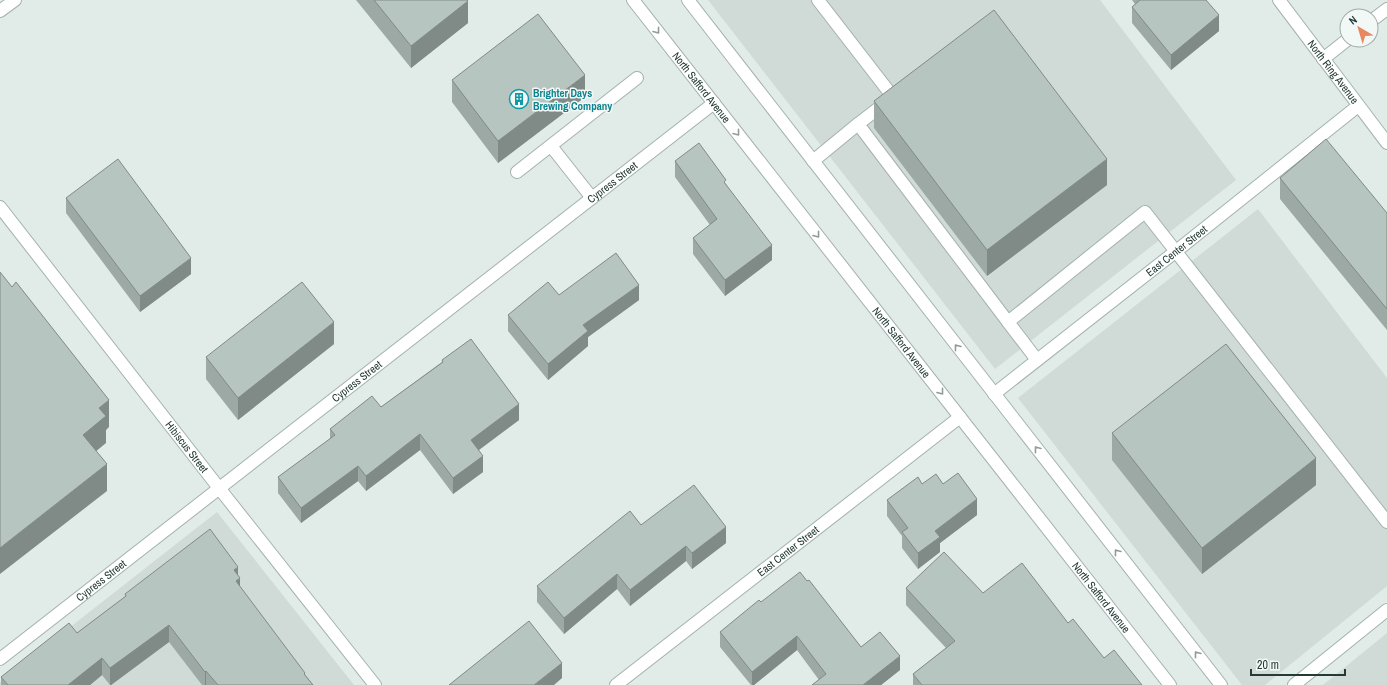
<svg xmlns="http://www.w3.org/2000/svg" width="1387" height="685" viewBox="0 0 1387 685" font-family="'Archivo Narrow',sans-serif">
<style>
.built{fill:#d0dad6}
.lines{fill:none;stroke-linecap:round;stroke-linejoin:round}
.minor-casing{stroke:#a4b2ae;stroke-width:14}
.minor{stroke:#fff;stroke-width:12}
.wall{fill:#9da9a5}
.shaded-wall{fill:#808a86}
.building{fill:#b7c5c0;stroke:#808a86}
.oneway{stroke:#919c9a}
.labels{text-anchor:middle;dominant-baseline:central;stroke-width:3;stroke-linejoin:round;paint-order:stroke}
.street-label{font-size:11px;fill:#233a35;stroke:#f2f8f5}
.culture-label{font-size:11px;font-weight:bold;fill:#0d838f;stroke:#f2f8f5;text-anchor:start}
</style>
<rect width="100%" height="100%" fill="#e1ebe7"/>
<!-- built -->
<path class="built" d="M708,0h392l136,180 -241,189z
M1258,209l129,169v208l-122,99h-23l-224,-287z
M217,512l137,173h-354v-3z
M1387,633v52h-64z"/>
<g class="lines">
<defs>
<g id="minor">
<path id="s1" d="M633,0l537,685"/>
<path d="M688,0l533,685"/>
<path d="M818,0l75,97 -35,27"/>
<path id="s2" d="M1279,0l108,143"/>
<path d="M0,11l15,-11"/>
<path d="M1371,21l16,-12"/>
<path d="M1323,59l24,-19"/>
<path d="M551,146l41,52"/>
<path d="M813,161l45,-37 150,198"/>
<path d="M517,172l120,-94"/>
<path id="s3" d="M0,207l219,281 156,197"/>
<path d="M1037,360l-29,-38 137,-110 242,310"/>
<path id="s4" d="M994,394l181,-142 183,-146"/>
<path id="s5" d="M0,659l714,-556"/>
<path id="s6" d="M616,685l344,-268"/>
<path d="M1294,685l93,-75"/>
</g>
</defs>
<!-- minor casing -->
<use href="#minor" class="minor-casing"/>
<!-- minor -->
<use href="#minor" class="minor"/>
</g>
<!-- wall -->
<path class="wall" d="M356,0h111l1,23 -57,45z
M1132,0h74l13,31 -48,39 -39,-47v-16l3,-3z
M452,80l133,17 -87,66 -46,-61z
M874,101l233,84 -120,91 -113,-148z
M675,161l51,23 46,76 -47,36 -32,-42v-16l17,-13 -35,-48z
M1280,178l107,35v117l-107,-131z
M66,198l125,76 -51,38 -74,-99z
M559,295l80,5 -51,37v9l-40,34 -40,-49v-16z
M334,344l-96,76 -32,-41v-22z
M442,360l77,60 -41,30 5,22 -30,22 -33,-44 -54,41 -8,-10 -57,42 -23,-30v-16l52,-38v-10l51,-22 61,-45z
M1112,433l204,52 -114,89 -90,-114z
M922,484h21l34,31 -37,28v9l-22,17 -16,-21v-12l-15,-20v-16z
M641,525l85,18 -34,26 -6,-8 -56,45 -13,-17 -53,45 -27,-32v-16z
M238,575l2,12 73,98h-111l-33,-43 -58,43h-1l-8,-10 -12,10h-89v-8l76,-44 48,-36v-3z
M807,581l54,66 39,23 -19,15h-69l7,-5 -22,-30 -43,35h-3l-31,-38v-15l41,-30z
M906,588l77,5 85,30 36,35 38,27h-229v-11l33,-26 -40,-43z"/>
<!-- shaded-wall -->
<path class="shaded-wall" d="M468,1v22l-57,45v-22z
M1219,15v16l-48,39v-15z
M585,75v22l-87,66v-22z
M1107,159v26l-120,91v-26z
M772,245v15l-47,36v-16z
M191,258v16l-51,38v-16z
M639,285v15l-51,37v9l-40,34v-16l35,-39z
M334,322v22l-96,76v-22z
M109,400v27l-3,3v13l-23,19v-27l16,-27z
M519,404v16l-48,36v-16z
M420,434v16l-54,41v-15z
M483,456v16l-30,22v-16z
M1316,458v27l-114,89v-26z
M107,464v27l-107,83v-26z
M358,466v15l-57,42v-15z
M977,499v16l-37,28v9l-22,17v-16l17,-22z
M726,527v16l-34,26v-16z
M686,546v15l-56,45v-16z
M238,567v13l2,-2v18l-4,3 -2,-29z
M617,574v15l-53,45v-16z
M169,625v17l-58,43h-1v-17z
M797,636v14l-43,35h-2v-13z
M900,656v14l-19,15h-18z
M102,658v17l-12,10h-22z
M562,663v15l-8,7h-20z
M206,671v14h-1v-13z"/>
<!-- building -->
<path class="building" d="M374,0h93l1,1 -57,45z
M1140,0h66l13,15 -48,40 -39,-48z
M994,10l113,149 -120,91 -113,-149z
M538,14l47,61 -87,66 -46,-61z
M1326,139l61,74v96l-107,-131z
M699,143l27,37 -2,2 48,63 -47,35 -32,-42 24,-19 -42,-58z
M118,159l73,99 -51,38 -74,-98z
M616,253l23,32 -56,40 5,6 -40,33 -40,-49 40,-33 11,13z
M0,272l12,15 4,-5 93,118 -10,8 7,8 -23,19 24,29 -107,84z
M302,282l32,40 -96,76 -32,-41z
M471,339l48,65 -48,36 12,16 -30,22 -33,-44 -54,42 -8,-10 -57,42 -23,-31 57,-42 -5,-6 42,-33 9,11 62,-45 -1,-2z
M1226,344l90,114 -114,90 -90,-115z
M958,473l19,26 -42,32 5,6 -22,16 -16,-21 6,-4 -21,-28 31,-23 4,7 14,-10 7,10z
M694,485l32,42 -34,26 -6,-7 -56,44 -13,-16 -53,44 -27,-32 93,-75 11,14z
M210,529l28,38 -4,3 6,8 -4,3 69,92 -1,1 9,11h-95l-12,-14 -1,1 -36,-47 -59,43 -8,-10 -34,27h-60l-7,-8 68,-54 8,10 49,-37 -1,-2z
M944,552l39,41 39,-30 46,60 5,-4 31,39 10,-8 28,35h-220l-9,-11 42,-33 -49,-53z
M800,572l7,9 2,-1 52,67 19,-15 20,24 -37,29h-51l14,-11 -29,-38 -45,36 -32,-40 39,-32 2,2z
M529,621l33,42 -28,22h-85z"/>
<!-- one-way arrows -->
<defs><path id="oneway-chevron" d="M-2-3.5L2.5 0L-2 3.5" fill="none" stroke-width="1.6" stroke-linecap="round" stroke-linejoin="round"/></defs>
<g class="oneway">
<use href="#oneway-chevron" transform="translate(657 31) rotate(52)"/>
<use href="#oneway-chevron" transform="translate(737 133) rotate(52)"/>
<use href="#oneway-chevron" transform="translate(817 235) rotate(52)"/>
<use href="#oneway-chevron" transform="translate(957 347) rotate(-128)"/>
<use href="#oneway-chevron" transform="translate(941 392) rotate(52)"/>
<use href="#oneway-chevron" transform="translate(1037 449) rotate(-128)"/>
<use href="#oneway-chevron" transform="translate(1117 552) rotate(-128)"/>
<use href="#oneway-chevron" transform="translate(1197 654) rotate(-128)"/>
</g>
<!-- icons -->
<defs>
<symbol id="building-ring" viewBox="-11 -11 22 22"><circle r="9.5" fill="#f2f8f5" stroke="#0f9aa8" stroke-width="1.5"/><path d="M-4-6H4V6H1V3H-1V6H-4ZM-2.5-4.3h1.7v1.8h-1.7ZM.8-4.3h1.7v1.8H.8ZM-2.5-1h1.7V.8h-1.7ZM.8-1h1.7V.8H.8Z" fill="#0f9aa8"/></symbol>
</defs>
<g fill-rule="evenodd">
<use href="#building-ring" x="508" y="88" width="22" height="22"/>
</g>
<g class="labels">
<!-- street labels -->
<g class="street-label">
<text stroke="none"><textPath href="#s2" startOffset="90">North Ring Avenue</textPath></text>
<text stroke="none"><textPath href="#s1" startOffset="111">North Safford Avenue</textPath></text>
<text stroke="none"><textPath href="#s5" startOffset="776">Cypress Street</textPath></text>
<text stroke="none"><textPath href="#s4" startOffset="232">East Center Street</textPath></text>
<text stroke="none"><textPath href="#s1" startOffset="435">North Safford Avenue</textPath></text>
<text stroke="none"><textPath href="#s5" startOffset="452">Cypress Street</textPath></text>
<text stroke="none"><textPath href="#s3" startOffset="304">Hibiscus Street</textPath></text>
<text stroke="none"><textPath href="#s6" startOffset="218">East Center Street</textPath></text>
<text stroke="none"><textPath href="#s5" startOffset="128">Cypress Street</textPath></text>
<text stroke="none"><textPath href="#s1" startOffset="759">North Safford Avenue</textPath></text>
</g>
<!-- culture labels -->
<g class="culture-label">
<text x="533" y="93">Brighter Days<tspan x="533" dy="13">Brewing Company</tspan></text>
</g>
</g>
<!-- north arrow -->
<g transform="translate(1359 28) rotate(322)"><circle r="19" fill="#f2f8f5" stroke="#9faca8"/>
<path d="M0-3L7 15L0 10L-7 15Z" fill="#e88762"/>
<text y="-6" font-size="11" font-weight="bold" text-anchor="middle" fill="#233a35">N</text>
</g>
<!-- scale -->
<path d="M1251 669v6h94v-6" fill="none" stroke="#233a35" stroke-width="2"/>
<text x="1257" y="669" font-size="12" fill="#233a35" stroke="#f2f8f5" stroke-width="3" paint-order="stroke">20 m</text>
</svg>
